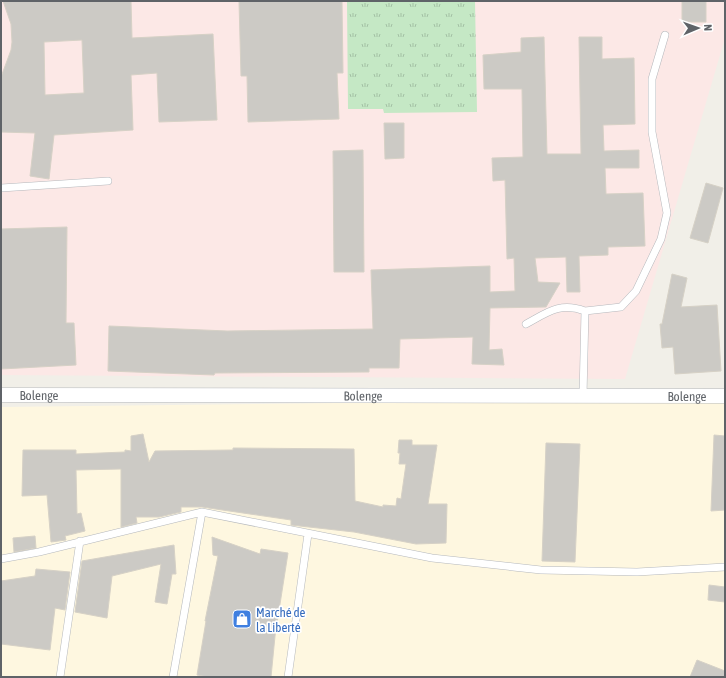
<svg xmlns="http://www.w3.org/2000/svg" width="726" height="678" viewBox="0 0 726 678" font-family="'Asap Condensed',sans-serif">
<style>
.commercial{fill:#fef7e0}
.medical{fill:#fce8e6}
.grass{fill:url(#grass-tufts)}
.building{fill:#cccac5;stroke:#d6d1c6;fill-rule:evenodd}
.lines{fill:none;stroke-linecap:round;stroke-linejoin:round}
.lane-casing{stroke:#b5b8bc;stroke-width:8}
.street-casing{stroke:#b5b8bc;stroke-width:15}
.lane{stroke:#fff;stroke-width:7}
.street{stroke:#fff;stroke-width:14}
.labels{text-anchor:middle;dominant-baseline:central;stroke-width:3.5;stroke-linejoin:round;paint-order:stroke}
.street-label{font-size:13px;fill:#5f6368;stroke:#fff}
.shop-label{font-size:13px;fill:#366cbe;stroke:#fff;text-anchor:start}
</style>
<defs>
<pattern id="grass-tufts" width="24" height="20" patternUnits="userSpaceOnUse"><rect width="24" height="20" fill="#c5e8c5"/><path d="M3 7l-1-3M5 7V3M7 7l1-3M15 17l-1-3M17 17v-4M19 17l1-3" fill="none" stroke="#a3c0a4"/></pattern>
</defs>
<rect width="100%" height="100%" fill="#f1efe8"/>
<!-- commercial -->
<path class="commercial" d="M725,395v282h-724v-270l505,-6z"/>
<!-- medical -->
<path class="medical" d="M1,1h724v37l-100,341 -624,-4z"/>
<!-- grass -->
<path class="grass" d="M347,1h128l2,111 -93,1 -1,-4h-35z"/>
<!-- building -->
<path class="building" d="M3,1h128l1,37 81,-4 4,86 -58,2 -2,-49 -26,2 2,55 -79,5 -5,44 -19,-3 5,-43 -34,-1v-55l10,-27 1,-8 -1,-18zM82,40l2,53 -39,2 -1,-53z
M239,1h103l1,72h-6l2,46 -91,3 -1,-46h-6z
M682,1h24v21h-24z
M544,37l3,117h34l-2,-117h23v22l32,-1 1,66 -32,1 1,26 35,-1v18h-34l1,26 37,-1 2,53 -37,1v8l-29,1 1,36h-13l-1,-35 -31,1 3,24 22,1 -14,24 -56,1 -1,42 13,-1 2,16 -32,-1 1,-27 -73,2 -1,29h-30v4l-154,1 -1,2 -106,-4 1,-45 118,5 146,-2 -2,-59 119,-4v26l25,-1 -1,-33 -7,1 -2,-79 -12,1 -1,-23 31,-1 -1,-68h-38l-1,-34 38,-3v-14z
M384,123h20v35l-19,1z
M363,150l1,122h-30l-1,-121z
M706,183l17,5 -15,55 -18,-5z
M67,227l-1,96h8l2,42 -75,4v-140z
M672,274l15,4 -6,29 36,-2 4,66 -46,3 -2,-27 -11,1 -2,-24h2z
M143,434l6,28 6,-11 78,-1v-2l121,1 1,52 28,6v-2l13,1 1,-8 4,1 5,-35h-7l1,-11h-2l1,-13h13v5h25l-9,59h19l-1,39 -30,1 -62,-12 -63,-7v-5l-89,-13h-21v5l-22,5h-23l1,6 -16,4v-58l-45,1 1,44 4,-1 4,18 -20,5 1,4 -15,2 -4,-47 -25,1 1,-46h53v4l49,-2v-2l6,1v-15z
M714,435l11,1v74l-14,1z
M546,443l34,1 -5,118 -33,-1z
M35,536l1,12 -22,4 -1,-14z
M212,537l48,17 1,-5 27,4 -13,83 -4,41h-63l-11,-2 9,-54h-1l13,-65 -5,-1z
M174,545l2,29h-4l-5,30 -12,-2 6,-38 -49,12 -5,42 -32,-6 7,-51z
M36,569l34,3 -5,38 -10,-2 -5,42 -49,-6v-63l34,-5z
M709,585l16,2v15l-17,-2z
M697,660l28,11v6h-35z"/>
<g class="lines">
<defs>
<path id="lane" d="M1,188l107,-7
M585,311l36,-4 15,-16 25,-52 6,-26 -15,-81v-53l13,-44
M526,324c22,-12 34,-22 59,-13l-2,85
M1,559l38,-7 163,-40 230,46 109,12 96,2 88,-5
M60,677l20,-136
M173,677l29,-165
M288,677l20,-143"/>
<g id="street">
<path id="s1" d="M1,395l724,1"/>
</g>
</defs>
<!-- lane casing -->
<use href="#lane" class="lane-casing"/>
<!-- street casing -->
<use href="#street" class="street-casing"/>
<!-- lane -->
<use href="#lane" class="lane"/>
<!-- street -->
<use href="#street" class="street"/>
</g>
<!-- icons -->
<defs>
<symbol id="shop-square" viewBox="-11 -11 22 22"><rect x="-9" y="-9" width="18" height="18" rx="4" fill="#3f7fe0" stroke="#fff"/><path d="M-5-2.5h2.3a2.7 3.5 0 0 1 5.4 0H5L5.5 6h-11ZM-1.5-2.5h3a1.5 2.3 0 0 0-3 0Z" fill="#fff"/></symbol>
</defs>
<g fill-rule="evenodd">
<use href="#shop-square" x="231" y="608" width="22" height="22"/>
</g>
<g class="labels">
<!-- street labels -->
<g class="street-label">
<text stroke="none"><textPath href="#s1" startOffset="38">Bolenge</textPath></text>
<text stroke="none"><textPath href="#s1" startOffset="362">Bolenge</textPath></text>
<text stroke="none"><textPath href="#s1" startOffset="686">Bolenge</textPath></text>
</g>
<!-- shop labels -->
<g class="shop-label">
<text x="256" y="612">Marché de<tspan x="256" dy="15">la Liberté</tspan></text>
</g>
</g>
<!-- border -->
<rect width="726" height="678" fill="none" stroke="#5f6368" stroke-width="4"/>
<!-- north arrow -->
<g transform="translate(698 28) rotate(88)" stroke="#ffffff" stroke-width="3" paint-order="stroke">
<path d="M0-3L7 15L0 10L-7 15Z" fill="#5f6368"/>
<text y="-6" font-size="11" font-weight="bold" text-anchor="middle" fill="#5f6368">N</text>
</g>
</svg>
